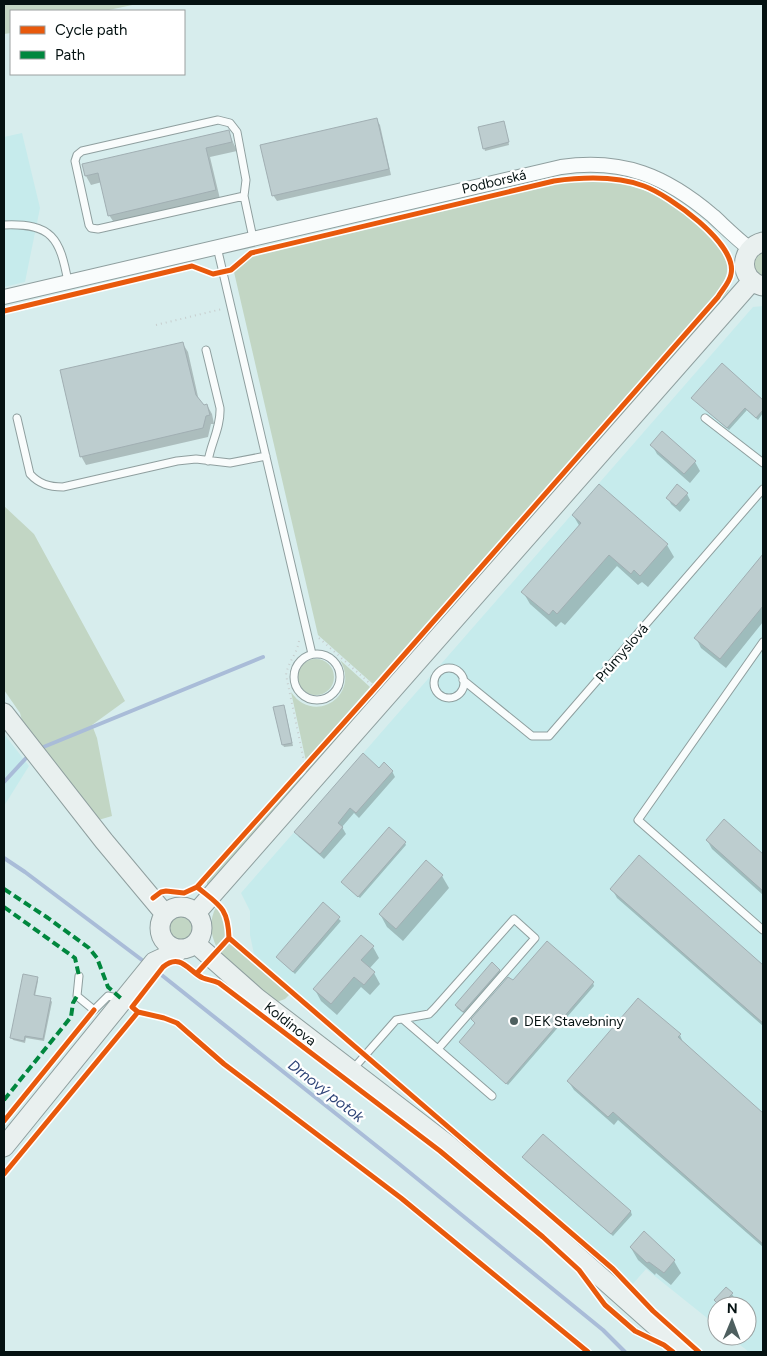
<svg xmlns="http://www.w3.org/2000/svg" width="767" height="1356" viewBox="0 0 767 1356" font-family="Figtree,sans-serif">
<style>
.built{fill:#c6ebec}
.green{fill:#c2d6c4}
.shadow{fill:#0003}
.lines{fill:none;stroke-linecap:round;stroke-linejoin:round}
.stream{stroke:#a9bcd8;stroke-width:4}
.building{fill:#bdcdcf;stroke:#a1afb3}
.lane-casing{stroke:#8f9f9f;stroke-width:9}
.street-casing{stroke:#8f9f9f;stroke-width:16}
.secondary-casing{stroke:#8f9f9f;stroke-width:21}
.path{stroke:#c7cece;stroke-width:2;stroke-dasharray:1 4;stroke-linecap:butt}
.lane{stroke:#f9fcfc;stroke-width:7}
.street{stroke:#f9fcfc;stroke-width:14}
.secondary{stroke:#e9f0ef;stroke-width:19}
.quiet{stroke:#00873e;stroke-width:4;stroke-dasharray:8 4;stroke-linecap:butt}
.cycleway-casing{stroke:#fff;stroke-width:8}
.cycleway{stroke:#e8590c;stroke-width:5}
.poi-dot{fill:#4e5f5f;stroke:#fff;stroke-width:2}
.labels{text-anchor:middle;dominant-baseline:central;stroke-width:4.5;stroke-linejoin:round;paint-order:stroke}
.street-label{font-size:14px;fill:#051212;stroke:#fff}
.poi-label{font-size:14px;fill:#051212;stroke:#fff;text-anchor:start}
.water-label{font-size:15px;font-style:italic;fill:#2e4477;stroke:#fff}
</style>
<rect width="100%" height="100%" fill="#d7eded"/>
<!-- built -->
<path class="built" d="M22,133l18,75 -15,74 -21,5v-150z
M763,306v1046h-14l-20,-16h18v-30h-30v20l-71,-57 -15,17 -24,-24 -353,-308 -4,-19v-24l-9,-18 512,-586z
M4,734l25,32 -25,40z"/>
<!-- green -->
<path class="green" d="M4,4h133l-33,7h-93v22l-7,1z
M578,180c21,0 41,1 61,8 24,8 85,49 88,75 2,13 -5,22 -12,32l-342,389 -55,-49 -84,-363 20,-18 296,-69z
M763,249v28l-8,-5 -3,-14z
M726,289l3,1 -28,37 -393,447 -4,-3 413,-469z
M4,506l30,28 91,167 -33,24 5,13 15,78 -17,5 -70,-90 -5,-18 -16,-23z
M298 677a18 18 0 1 1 36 0a18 18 0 1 1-36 0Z
M340,660l30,27 -64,74 -15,-69c23,34 70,3 49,-32z
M300,776l3,4 -87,97 -9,8v-3z
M216,907c13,16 14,25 1,41 -7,-14 -8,-27 -1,-41z
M168 928a14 14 0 1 1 28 0a14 14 0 1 1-28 0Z
M229,941l62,52 -6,6 -11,4 -29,-24 -25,-27z"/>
<!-- shadow -->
<path class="shadow" d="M376,119l4,6 11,50 -114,26 -4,-6z
M505,125l4,20 -24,6 -1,-3z
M228,131l9,20 -27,6 10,42 -105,25 -6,-9 -7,-33 -11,3 -5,-9z
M183,344l5,8 11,49 4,5 4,-1 5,9 2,10h-3l-3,13 -122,28 -5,-9z
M722,365l41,37v11l-5,7 -11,-10 -18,20 -36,-32z
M652,445l43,17 5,9 -10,12 -33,-29z
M687,494l3,6 -10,12 -9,-8 -3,-6z
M573,515l94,30 7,12 -26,30 -6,-5 -4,3 -21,-19 -52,59 -4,-3 -5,5 -26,-23 -7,-12 57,-65z
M763,556v66l-37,46 -25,-20 -5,-10z
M275,708l10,1 8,37 -9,1 -1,-2z
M379,770l13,1 3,6 -36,41 -5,-5 -12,14 4,7 -22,25 -25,-22 -3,-5z
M724,821l39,35v39l-51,-46 -5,-9z
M405,843l1,2 -46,53 -16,-14z
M640,857l123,109v60l-146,-128 -5,-9z
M442,876l7,12 -46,53 -16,-14 -7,-13z
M323,904l18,17 -46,53 -18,-17z
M361,936l12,11 6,11 -10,11 5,4 6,11 -10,11 -9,-8 -24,28 -16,-14 -6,-11z
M499,970l2,3 -36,41 -8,-6 -1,-3z
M37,978l1,3 -3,15 15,3 2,3 -8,39 -18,-3 -1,5 -12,-3 -1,-2z
M513,982l80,1 1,3 -86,99 -48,-43 16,-18 -4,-4z
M680,1035l4,10 79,69v133l-145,-127 -4,5 -40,-35 -6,-9z
M543,1136l88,76 1,3 -19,21 -88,-76 -1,-3z
M644,1233l30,28 7,12 -10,12 -15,-12 -1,2 -17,-15 -7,-12z
M732,1294l7,12h-20l-4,-5z"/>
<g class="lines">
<!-- stream -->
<path class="stream" d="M41,748l222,-91
M4,782l23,-25
M4,858l21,14 121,91
M154,969l244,194 205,167 22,22"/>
</g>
<!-- building -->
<path class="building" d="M377,118l12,51 -117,27 -12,-51z
M504,121l5,21 -26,7 -5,-22z
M229,130l3,12 -26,6 10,42 -108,26 -10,-43 -13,3 -3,-12z
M183,342l13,53 8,10 3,-1 3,11 -4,1 -3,12 -123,29 -20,-87z
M722,363l41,37v10l-7,8 -11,-10 -18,20 -36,-30z
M662,431l34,30 -12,13 -34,-29z
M599,484l69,60 -28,32 -6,-6 -3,4 -22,-19 -52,59 -4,-4 -4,5 -28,-23 60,-69 -9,-8z
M677,484l11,9 -12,13 -10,-8z
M763,554v52l-43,53 -26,-21z
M284,705l8,38 -10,2 -9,-38z
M363,753l16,15 5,-6 9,9 -37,42 -6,-5 -12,15 5,4 -23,27 -26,-22z
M724,819l39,35v37l-57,-51z
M389,827l17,15 -48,55 -17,-15z
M639,855l124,110v58l-153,-134z
M426,860l17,15 -47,54 -17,-15z
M323,902l17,15 -47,55 -17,-15z
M361,935l13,11 -13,14 14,12 -11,13 -10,-8 -23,27 -18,-15z
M547,941l47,41 -88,102 -47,-42 16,-19 -4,-4 37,-42 5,3z
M492,962l8,8 -37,42 -8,-7z
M23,974l15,3 -4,18 17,3 -8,41 -18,-3 -1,5 -14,-3z
M638,998l43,36 -3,3 85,76v131l-150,-132 -5,5 -41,-36z
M543,1134l88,77 -20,23 -89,-77z
M644,1231l31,29 -11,13 -15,-11 -2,1 -17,-16z
M726,1287l7,6 -13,13 -6,-6z"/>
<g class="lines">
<defs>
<path id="lane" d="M244,196l-146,33 -7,-1 -2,-3 -14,-64 2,-6 5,-4 136,-31 12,3 7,9 9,48 -2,16 9,42
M4,225c48,-2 56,13 64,57
M217,247l95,407
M206,350l14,58c1,19 -9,35 -12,53
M17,418l13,56c9,10 19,13 33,13l114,-26 19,-2 34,4 36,-7
M705,418l58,45
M763,642l-125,178 125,110
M294 677a23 23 0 1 1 46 0a23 23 0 1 1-46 0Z
M434 683a15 15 0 1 1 30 0a15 15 0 1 1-30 0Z
M463,680l69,56h17l214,-247
M79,976l-2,20 17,14 14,-14 13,3
M404,1020l88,76
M353,1069l43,-49 33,-6 5,-5 80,-90 21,19 -97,111"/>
<path id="street" d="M4,297l557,-130c62,-9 105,9 152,49 12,11 24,23 37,33"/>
<path id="secondary" d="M762,286c-24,-7 -23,-38 1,-44
M4,713l100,128 61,73
M160 928a21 21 0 1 1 42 0a21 21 0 1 1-42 0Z
M196,913l556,-632
M196,944l61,54 190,146 102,87 136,121
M4,1147l150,-185 26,-12"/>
</defs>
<!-- lane casing -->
<use href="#lane" class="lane-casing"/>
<!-- street casing -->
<use href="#street" class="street-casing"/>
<!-- secondary casing -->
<use href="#secondary" class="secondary-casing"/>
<!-- path -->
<path class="path" d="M156,325l66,-16
M319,638l56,50
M299,641c-2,13 -11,21 -13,34l19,91"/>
<!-- lane -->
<use href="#lane" class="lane"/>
<!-- street -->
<use href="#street" class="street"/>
<!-- secondary -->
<use href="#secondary" class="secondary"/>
<!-- quiet -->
<path class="quiet" d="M4,889l44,29 41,30 8,10 11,29 15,13
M4,907l71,51 4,18
M4,1100l67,-83 2,-14 4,-7"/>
<defs>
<path id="cycleway" d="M4,311l188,-45 21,8 18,-4 20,-17 303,-72c29,-4 63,-5 90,5 25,9 94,58 87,88 -1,8 -9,16 -13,23l-343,391 -178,199 -13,6 -18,-2 -5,1 -8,6
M197,887c22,18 31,20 32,51l-32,35
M229,938l384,331 40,42 46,41
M138,1012l26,6 13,5 47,41 177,134 187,154
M4,1121l90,-111
M4,1174l134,-162 -6,-5 31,-40c18,-15 26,5 40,11 5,2 10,2 16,5l221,168 103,86 36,33 26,35 30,26 29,14 9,7"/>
</defs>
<!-- cycleway casing -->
<use href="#cycleway" class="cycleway-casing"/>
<!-- cycleway -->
<use href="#cycleway" class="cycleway"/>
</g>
<!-- markers -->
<circle class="poi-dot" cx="514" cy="1021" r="5"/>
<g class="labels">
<!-- street labels -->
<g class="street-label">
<text transform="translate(494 182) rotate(-13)">Podborská</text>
<text transform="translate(622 653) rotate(-49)">Průmyslová</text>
<text transform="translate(290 1024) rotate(38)">Koldinova</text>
</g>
<!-- poi labels -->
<g class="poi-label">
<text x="524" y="1021">DEK Stavebniny</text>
</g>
<!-- water labels -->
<g class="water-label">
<text transform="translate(326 1091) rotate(38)">Drnový potok</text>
</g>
</g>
<!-- border -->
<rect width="767" height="1356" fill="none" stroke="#051212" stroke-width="10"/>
<!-- legend -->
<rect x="10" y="10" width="175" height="65" fill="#ffffff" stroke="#9ba0a0"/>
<rect x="20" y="26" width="25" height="8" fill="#e8590c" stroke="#9ba0a0"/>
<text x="55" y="35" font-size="15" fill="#051212">Cycle path</text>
<rect x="20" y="51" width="25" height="8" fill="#00873e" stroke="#9ba0a0"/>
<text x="55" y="60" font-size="15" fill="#051212">Path</text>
<!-- north arrow -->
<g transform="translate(732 1321) rotate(1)"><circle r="24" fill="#ffffff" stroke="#9ba0a0"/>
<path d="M0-4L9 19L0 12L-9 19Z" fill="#4e5f5f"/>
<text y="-8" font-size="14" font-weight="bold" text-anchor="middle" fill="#051212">N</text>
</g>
</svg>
